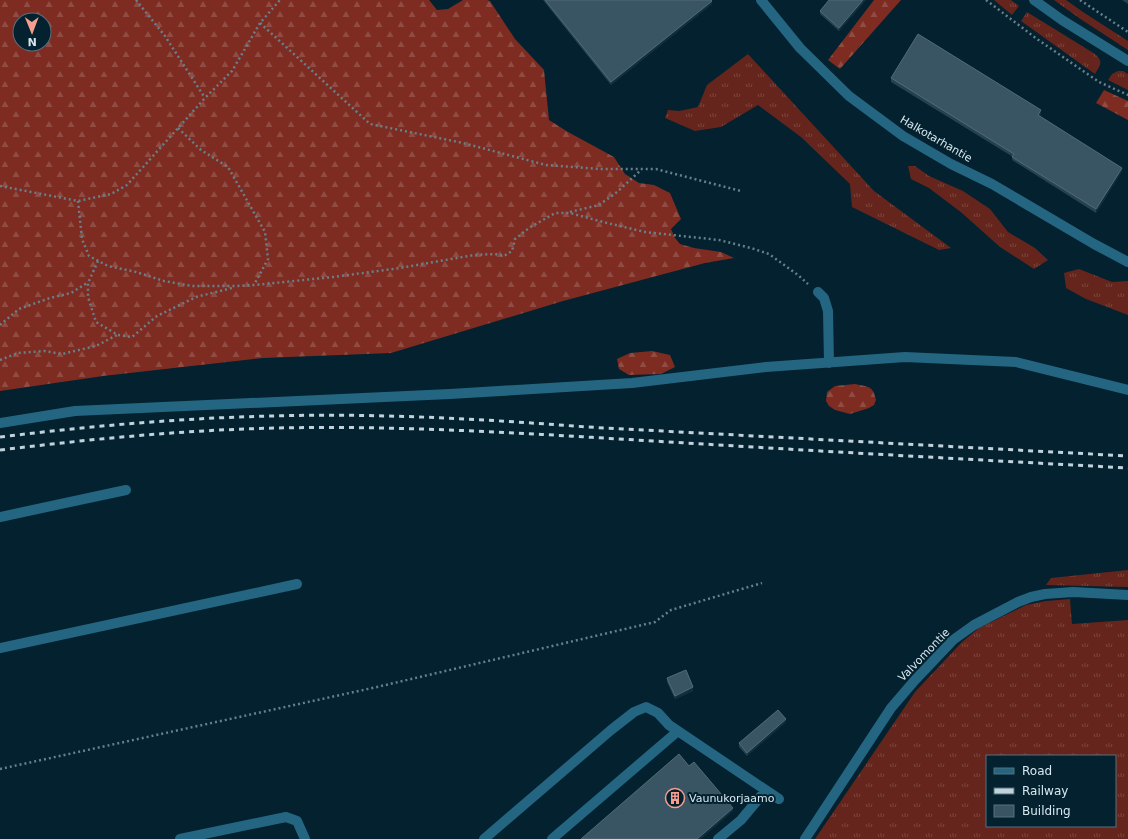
<svg xmlns="http://www.w3.org/2000/svg" width="1128" height="839" viewBox="0 0 1128 839" font-family="'DejaVu Sans',sans-serif">
<style>
.grass{fill:url(#grass-tufts);fill-rule:evenodd}
.forest{fill:url(#forest-firs);fill-rule:evenodd}
.lines{fill:none;stroke-linecap:round;stroke-linejoin:round}
.path{stroke:#68808b;stroke-width:2.5;stroke-dasharray:2 3;stroke-linecap:butt}
.minor{stroke:#246581;stroke-width:10}
.rail{stroke:#c0d2dc;stroke-width:3;stroke-dasharray:5 5;stroke-linecap:butt}
.wall{fill:#264251}
.shaded-wall{fill:#102e3c}
.building{fill:#395462;stroke:#526b79}
.labels{text-anchor:middle;dominant-baseline:central;stroke-width:4;stroke-linejoin:round;paint-order:stroke}
.street-label{font-size:11px;fill:#d7e8f1;stroke:#03212e}
.poi-label{font-size:11px;fill:#d7e8f1;stroke:#03212e;text-anchor:start}
</style>
<defs>
<pattern id="grass-tufts" width="24" height="20" patternUnits="userSpaceOnUse"><rect width="24" height="20" fill="#65251c"/><path d="M3 7l-1-3M5 7V3M7 7l1-3M15 17l-1-3M17 17v-4M19 17l1-3" fill="none" stroke="#7a453d"/></pattern>
<pattern id="forest-firs" width="22" height="20" patternUnits="userSpaceOnUse"><rect width="22" height="20" fill="#7e2c21"/><path d="M5 1l3.5 6h-7zM16 11l3.5 6h-7z" fill="#904b42"/></pattern>
</defs>
<rect width="100%" height="100%" fill="#03212e"/>
<!-- grass -->
<path class="grass" d="M994,0h17l8,6 -7,9z
M1054,0h12l17,12 45,29v9l-49,-32z
M1027,12l68,42c9,8 5,11 0,20l-74,-53z
M748,54l126,137 77,57 -12,2 -87,-43 -2,-23 -49,-47 -43,-32 -37,22 -26,4 -30,-13 3,-8 11,1 19,-4 9,-22z
M1118,71h5l5,3v16l-20,-10 4,-6z
M908,166h7l14,10 34,15 27,18 18,23 27,16 13,12 -14,9 -34,-22 -38,-34 -33,-25 -18,-9z
M1079,269l33,13 16,-1v34l-42,-16 -20,-11 -2,-15z
M1128,570v17l-82,-2 5,-7z
M1070,599l2,25 56,-4v219h-313l100,-147 47,-50 17,-14 47,-23 20,-4zM987,756h128v70h-128z"/>
<!-- forest -->
<path class="forest" d="M0,0h429l8,10 11,-1 15,-9h24l3,1 25,38 29,31 5,50 19,12 46,25 11,17 14,9 15,2 16,8 11,26 -10,10 4,9 5,6 14,4 27,4 13,6 -29,5 -142,38 -172,52 -128,5 -160,18 -103,15zM20,20h24v24h-24z
M874,0h27l-61,69 -12,-9z
M1104,90l24,11v19l-32,-17z
M652,351l18,4 5,12 -14,7 -32,1 -10,-6 -2,-10 13,-6z
M855,384c13,3 18,1 21,16l-2,5 -5,3 -19,6 -15,-4 -6,-4 -3,-5 1,-9 8,-6z"/>
<g class="lines">
<!-- path -->
<path class="path" d="M136,0l29,36 40,62
M986,0l51,39 62,43 29,13
M1080,0l48,32
M260,23l110,101 93,19 83,22 54,4h56l85,22
M178,128l23,22 27,17 37,65 3,27 -14,26
M0,186l78,15 33,-7 16,-9 78,-87 27,-27 28,-48 20,-23
M78,201l4,38 7,17 19,10 28,6 28,9 28,5h44l18,-1 79,-8 67,-9 74,-13 21,-1 9,2 8,-5 3,-12 14,-11 26,-15h15l33,9 42,10 74,8 32,8 18,6 29,21 10,9
M570,212l29,-7 18,-13 24,-22
M98,261l-10,22v14l8,25 22,13 14,2 25,-21 39,-19 36,-9
M0,325l19,-16 31,-11 21,-5 16,-10
M0,360l18,-7 26,-2 18,3 34,-8 21,-11
M0,769l377,-82 278,-65 16,-12 91,-27"/>
<!-- minor -->
<path class="minor" d="M761,0l39,48 49,48 54,40 48,28 41,20 102,60 34,18
M1034,0l28,20 66,41
M818,292l6,6 4,13 1,52
M0,423l75,-12 375,-17 182,-11 134,-16 139,-10 111,5 112,28
M0,517l126,-27
M0,648l297,-64
M180,839l106,-22 11,4 8,18
M484,839l127,-109 23,-18 12,-5 12,6 11,12 110,74
M552,839l126,-108
M718,839l23,-19 25,-30
M805,839l86,-131 24,-28 38,-40 21,-15 44,-23 13,-5 14,-3 28,-2 55,3"/>
<!-- rail -->
<path class="rail" d="M0,437c91,-11 182,-19 273,-21 105,-3 210,3 314,11l541,29
M0,450c92,-11 184,-20 277,-22 137,-3 273,7 409,15 147,9 295,17 442,25"/>
</g>
<!-- wall -->
<path class="wall" d="M543,0h168l1,4 -101,81z
M866,0l-27,31 -19,-17v-3z
M1122,0h6v4z
M891,78l150,36 -1,2 82,55 -26,42 -84,-53 1,-3 -122,-75z
M667,678l26,13 -18,8 -8,-17z
M786,722l-39,34 -8,-9v-4z"/>
<!-- shaded-wall -->
<path class="shaded-wall" d="M863,0h3l-27,31v-3z
M712,1v3l-101,81v-3z
M1041,110v4l-3,5v-4z
M1122,168v3l-26,42v-4z
M693,687v4l-18,8v-3z
M786,719v3l-39,34v-3z
M733,808v3l-32,28h-4z"/>
<!-- building -->
<path class="building" d="M545,0h166l1,1 -101,81z
M829,0h34l-24,28 -19,-17z
M918,34l123,76 -3,5 84,53 -26,41 -84,-52 2,-3 -123,-76z
M686,670l7,17 -18,9 -8,-18z
M778,710l8,9 -39,34 -8,-10z
M679,754l10,12 5,-4 39,46 -36,31h-116z"/>
<!-- icons -->
<defs>
<symbol id="building-ring" viewBox="-11 -11 22 22"><circle r="9.5" fill="#03212e" stroke="#f59d8e" stroke-width="1.5"/><path d="M-4-6H4V6H1V3H-1V6H-4ZM-2.5-4.3h1.7v1.8h-1.7ZM.8-4.3h1.7v1.8H.8ZM-2.5-1h1.7V.8h-1.7ZM.8-1h1.7V.8H.8Z" fill="#f59d8e"/></symbol>
</defs>
<g fill-rule="evenodd">
<use href="#building-ring" x="664" y="787" width="22" height="22"/>
</g>
<g class="labels">
<!-- street labels -->
<g class="street-label">
<text transform="translate(936 139) rotate(30)">Halkotarhantie</text>
<text transform="translate(924 655) rotate(-46)">Valvomontie</text>
</g>
<!-- poi labels -->
<g class="poi-label">
<text x="689" y="798">Vaunukorjaamo</text>
</g>
</g>
<!-- legend -->
<rect x="986" y="755" width="130" height="72" fill="#03212e" stroke="#58717c"/>
<rect x="994" y="768" width="20" height="6" fill="#246581" stroke="#58717c"/>
<text x="1022" y="775" font-size="12" fill="#d7e8f1">Road</text>
<rect x="994" y="788" width="20" height="6" fill="#c0d2dc" stroke="#58717c"/>
<text x="1022" y="795" font-size="12" fill="#d7e8f1">Railway</text>
<rect x="994" y="805" width="20" height="12" fill="#395462" stroke="#58717c"/>
<text x="1022" y="815" font-size="12" fill="#d7e8f1">Building</text>
<!-- north arrow -->
<g transform="translate(32 32) rotate(179)"><circle r="19" fill="#03212e" stroke="#58717c"/>
<path d="M0-3L7 15L0 10L-7 15Z" fill="#f59d8e"/>
<text y="-6" font-size="11" font-weight="bold" text-anchor="middle" fill="#d7e8f1">N</text>
</g>
</svg>
